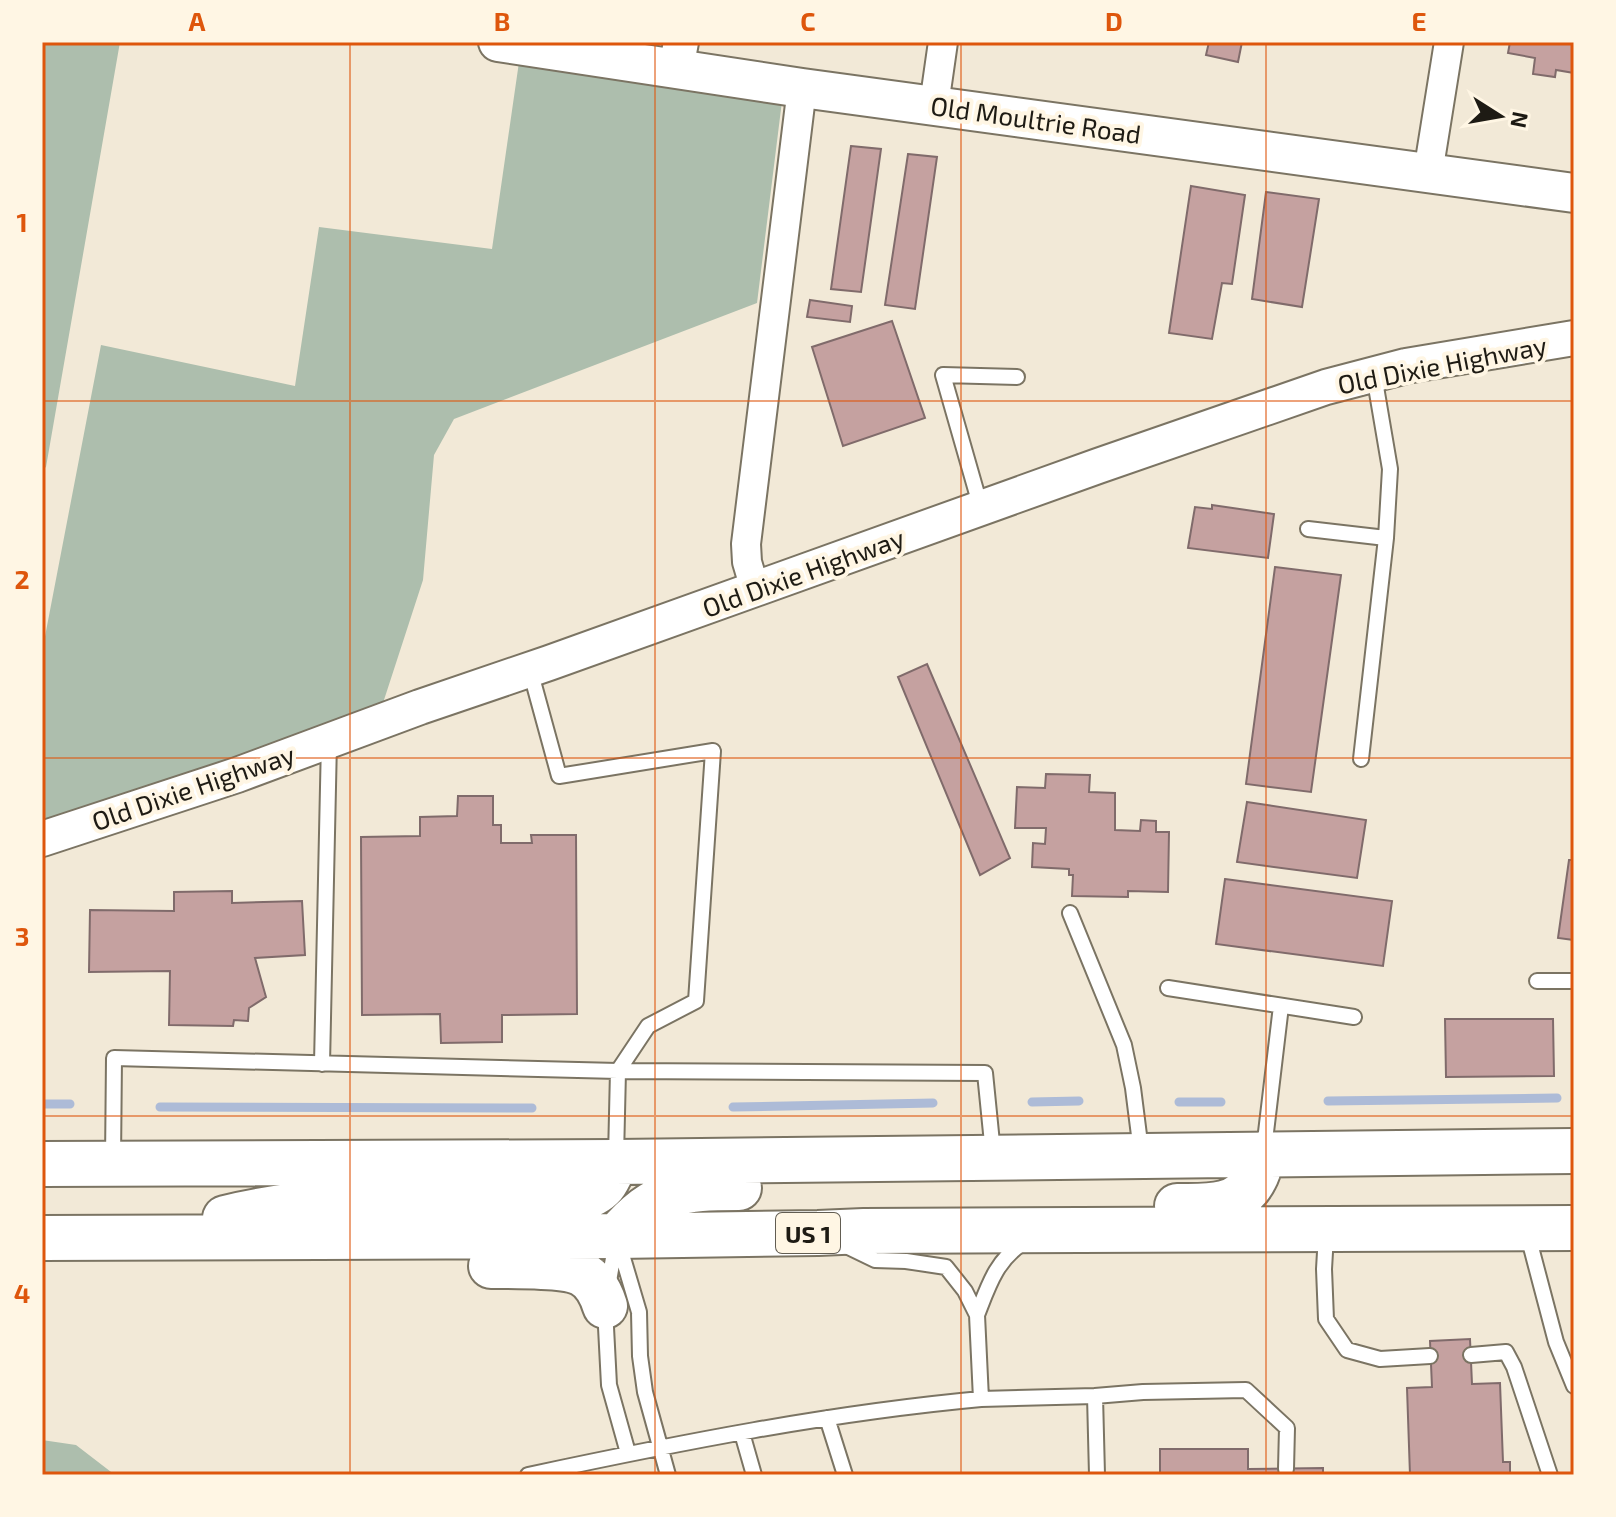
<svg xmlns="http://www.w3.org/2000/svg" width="1616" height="1517" viewBox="0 0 1616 1517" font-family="'Exo 2',sans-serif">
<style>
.green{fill:#adbead}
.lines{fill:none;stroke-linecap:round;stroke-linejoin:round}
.stream{stroke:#adbbd7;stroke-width:9}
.building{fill:#c5a1a0;stroke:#806b6b;stroke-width:2}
.service-casing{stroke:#7b7463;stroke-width:18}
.minor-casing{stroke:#7b7463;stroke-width:32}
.tertiary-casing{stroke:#7b7463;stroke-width:38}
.secondary-casing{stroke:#7b7463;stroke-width:42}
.primary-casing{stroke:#7b7463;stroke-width:48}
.service{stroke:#fff;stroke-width:14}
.minor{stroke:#fff;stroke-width:28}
.tertiary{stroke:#fff;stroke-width:34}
.secondary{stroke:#fff;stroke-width:38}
.primary{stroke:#fff;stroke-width:44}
.grid{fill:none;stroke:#de560c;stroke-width:2;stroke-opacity:0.55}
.labels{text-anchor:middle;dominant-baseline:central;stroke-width:8;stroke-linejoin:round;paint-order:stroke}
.shield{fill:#fff6e4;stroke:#625d52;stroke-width:2}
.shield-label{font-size:24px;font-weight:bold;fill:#1e1b14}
.street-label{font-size:26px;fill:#1e1b14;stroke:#fff6e4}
.neatline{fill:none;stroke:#de560c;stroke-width:3}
.grid-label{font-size:26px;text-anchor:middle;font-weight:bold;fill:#de560c}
</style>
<rect width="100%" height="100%" fill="#f2e9d7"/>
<!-- green -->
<path class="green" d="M42,42h78l-74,425 -4,3z
M519,62l263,39 -25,202 -303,116 -20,36 -11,125 -40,123 -153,57 -188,61v-169l59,-307 194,41 24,-159 173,22z
M42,1440l34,5 39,30h-73z"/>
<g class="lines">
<!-- stream -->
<path class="stream" d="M1328,1101l229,-3
M1032,1102l47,-1
M1179,1102h42
M42,1104h28
M160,1107l372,1
M733,1107l200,-4"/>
</g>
<!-- building -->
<path class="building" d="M1209,42h33l-4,20 -32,-7z
M1510,42h64v31l-18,-3 -1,7 -22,-3 2,-16 -27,-5z
M851,146l30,3 -20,143 -30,-3z
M908,154l29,3 -22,152 -30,-4z
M1191,186l54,9 -13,89 -10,-1 -10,56 -43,-6z
M1266,192l53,7 -17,108 -50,-8z
M810,300l42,6 -2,16 -43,-5z
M892,321l33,97 -82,28 -31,-99z
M1212,505l62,9 -6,44 -80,-10 7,-41 17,2z
M1275,567l66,8 -30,217 -65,-8z
M927,664l83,194 -30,17 -82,-198z
M1046,774l44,1 -1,17 26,1v37l25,1 1,-11 15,1v11h13l-1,60 -40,-1v6l-56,-1 1,-21h-4v-6l-37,-2 1,-24 12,1 1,-16h-31l2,-41 28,1z
M458,796h35v29h8v18h31l-1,-8h45l1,179 -75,1v27l-61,1 -1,-29 -78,1 -1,-178 59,-1v-19l37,-1z
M1247,802l119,18 -9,58 -120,-16z
M1569,860h5v80l-16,-2z
M1225,879l167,22 -9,65 -167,-22z
M232,891v12l70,-2 3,54 -50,3 11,39 -17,11 -1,13 -14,-1 -1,6 -64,-1 1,-54 -81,1 1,-62 84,1v-19z
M1445,1019h108l1,57 -108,1z
M1470,1339l2,45 28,-1 3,79h7v13h-100l-3,-87 25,-1 -2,-46z
M1160,1449h88v20l75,-1v7h-163z"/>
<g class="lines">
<defs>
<path id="service" d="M981,508l-38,-133 74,2
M1308,529l78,9
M530,670l29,106 154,-25 -17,250 -48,25 -30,45
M1361,759l25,-221 4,-69 -16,-94
M1070,913l54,132 9,43 8,63
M1537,981h37
M1168,988l186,29
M322,1064l7,-323
M618,1071l367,2 8,80
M1264,1149l17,-143
M113,1160l1,-102 504,13 -2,86
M1527,1232l29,110 18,44
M1326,1235l-2,34 2,50 21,31 33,9 50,-3
M618,1241l21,71 1,44 5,36 23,83
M608,1287l8,-46
M605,1308l4,77 19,68
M977,1315c11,-28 19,-55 46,-72
M1471,1355l35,-3 8,15 36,108
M981,1399l114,-3
M827,1418l18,57
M742,1433l12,42
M528,1475c150,-32 301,-62 453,-76l-4,-84 -12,-24 -19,-24 -40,-6 -31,-1 -31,-15
M1097,1475l-2,-79 48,-4 103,-2 41,38 -1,41"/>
<path id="minor" d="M934,105l9,-63
M1428,173l21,-131
M755,589l-8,-27 -1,-18 56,-456"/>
<path id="tertiary" d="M676,69l5,-27
M42,839l195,-64 183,-68 129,-44 549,-197 228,-79 80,-21 168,-28"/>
<path id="secondary" d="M498,42l304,46 772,105"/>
<path id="primary" d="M42,1164l574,-2 958,-11
M1177,1206c29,0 63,3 78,-28 4,-7 6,-16 8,-24
M225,1218c104,-26 212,-17 318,-15 20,-1 47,-2 61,-18 5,-6 9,-17 12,-23
M617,1236c40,-46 64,-48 122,-48
M42,1238l575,-2 201,-3 46,-2 710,-3
M491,1266c17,0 34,0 51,1 33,1 52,4 63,39"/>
</defs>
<!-- service casing -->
<use href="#service" class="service-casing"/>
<!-- minor casing -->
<use href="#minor" class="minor-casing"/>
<!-- tertiary casing -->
<use href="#tertiary" class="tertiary-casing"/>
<!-- secondary casing -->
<use href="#secondary" class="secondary-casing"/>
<!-- primary casing -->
<use href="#primary" class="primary-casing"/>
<!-- service -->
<use href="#service" class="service"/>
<!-- minor -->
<use href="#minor" class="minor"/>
<!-- tertiary -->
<use href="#tertiary" class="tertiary"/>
<!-- secondary -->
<use href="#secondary" class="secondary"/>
<!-- primary -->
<use href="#primary" class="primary"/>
</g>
<!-- grid -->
<path class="grid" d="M350,42v1433M655,42v1433M961,42v1433M1266,42v1433M42,401h1532M42,758h1532M42,1116h1532"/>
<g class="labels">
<!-- shield labels -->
<rect class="shield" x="776" y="1213" width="64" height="40" rx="6"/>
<g class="shield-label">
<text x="808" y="1233">US 1</text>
</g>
<!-- street labels -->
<g class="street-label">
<text transform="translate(1036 119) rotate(8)">Old Moultrie Road</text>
<text transform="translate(1442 364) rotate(-11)">Old Dixie Highway</text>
<text transform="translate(803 572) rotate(-20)">Old Dixie Highway</text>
<text transform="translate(193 787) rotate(-19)">Old Dixie Highway</text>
</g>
</g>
<!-- border -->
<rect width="1616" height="1517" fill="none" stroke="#fff6e4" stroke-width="88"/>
<!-- north arrow -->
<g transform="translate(1500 116) rotate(101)" stroke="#fff6e4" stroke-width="6" paint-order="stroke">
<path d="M0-6L14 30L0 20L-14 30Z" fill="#1e1b14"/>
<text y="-12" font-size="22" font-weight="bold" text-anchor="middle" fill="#1e1b14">N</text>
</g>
<rect x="44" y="44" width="1528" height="1429" class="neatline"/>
<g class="grid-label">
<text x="197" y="31">A</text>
<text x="502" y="31">B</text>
<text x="808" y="31">C</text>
<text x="1114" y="31">D</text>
<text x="1419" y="31">E</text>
<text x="22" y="232">1</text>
<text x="22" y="589">2</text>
<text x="22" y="946">3</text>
<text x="22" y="1303">4</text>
</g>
</svg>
